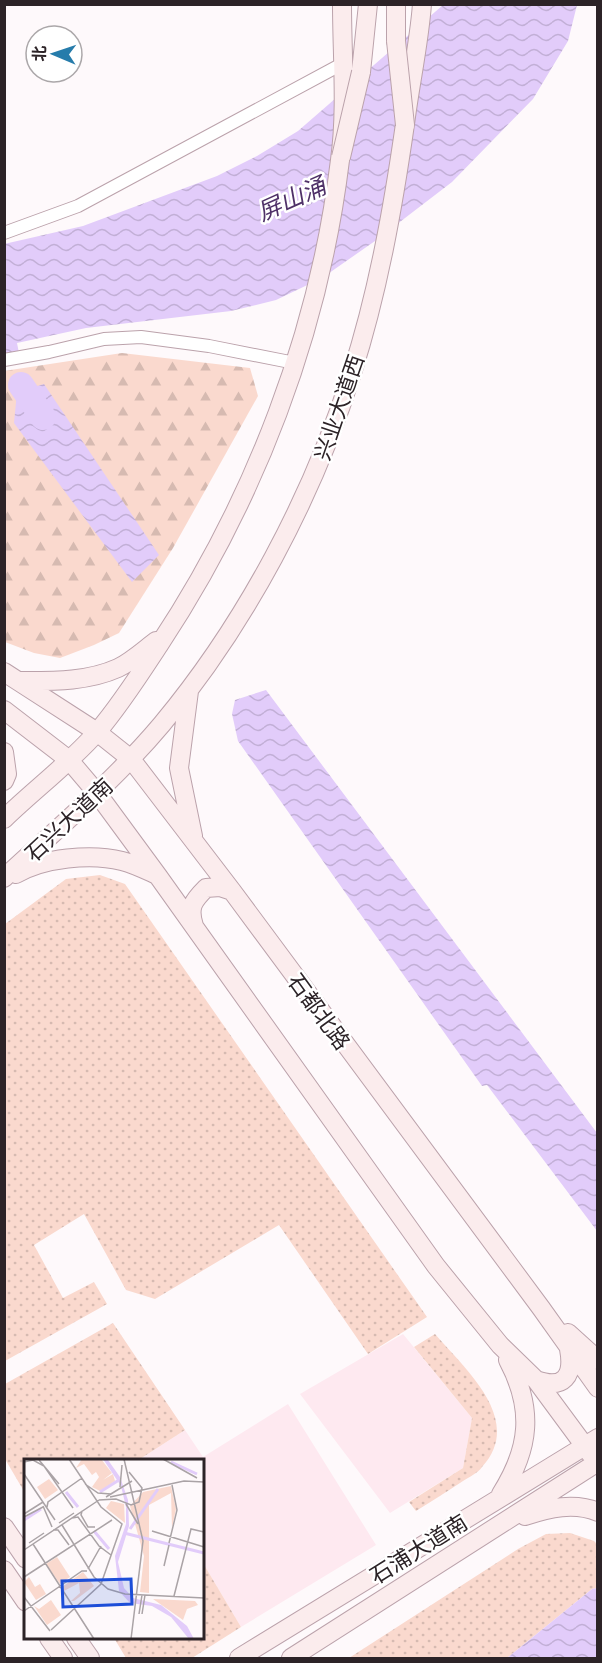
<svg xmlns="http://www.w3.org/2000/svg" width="602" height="1663" viewBox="0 0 602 1663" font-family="'Exo 2','Noto Sans SC',sans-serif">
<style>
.built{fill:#fee9f0}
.grass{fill:url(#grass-dots)}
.forest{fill:url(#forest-firs)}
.water{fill:url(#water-waves)}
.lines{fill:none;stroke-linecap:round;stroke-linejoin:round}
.river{stroke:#e2ccfa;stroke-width:26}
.street-casing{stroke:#bba2ab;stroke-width:14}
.secondary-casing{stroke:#bba2ab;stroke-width:20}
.street{stroke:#fff;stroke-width:12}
.secondary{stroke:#fbeced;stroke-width:18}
.secondary-bridge-casing{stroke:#bba2ab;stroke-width:20;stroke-linecap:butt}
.secondary-bridge{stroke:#fbeced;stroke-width:18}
.labels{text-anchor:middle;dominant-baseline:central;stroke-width:5;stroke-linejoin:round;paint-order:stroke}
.street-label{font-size:22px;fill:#2c2327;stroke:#fff}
.water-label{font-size:24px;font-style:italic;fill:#4f3168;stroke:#fff}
.inset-river{fill:none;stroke:#e2ccfa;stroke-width:3}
.inset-road{fill:none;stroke:#aaa3a6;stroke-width:1.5}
.view{fill:#1d4ed8;fill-opacity:0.15;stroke:#1d4ed8;stroke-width:3}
.inset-edge{fill:none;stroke:#2c2327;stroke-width:3}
</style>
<defs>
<pattern id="grass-dots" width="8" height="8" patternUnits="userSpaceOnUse" patternTransform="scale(1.5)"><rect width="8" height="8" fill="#fad9ce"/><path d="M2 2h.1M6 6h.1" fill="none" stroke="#d6bab1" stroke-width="1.8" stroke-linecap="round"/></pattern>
<pattern id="forest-firs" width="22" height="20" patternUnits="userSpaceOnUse" patternTransform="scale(1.5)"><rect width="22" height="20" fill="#fad9ce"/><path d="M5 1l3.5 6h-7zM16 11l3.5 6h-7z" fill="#d6bab1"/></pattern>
<pattern id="water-waves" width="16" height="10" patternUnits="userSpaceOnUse" patternTransform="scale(1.5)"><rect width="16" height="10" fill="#e2ccfa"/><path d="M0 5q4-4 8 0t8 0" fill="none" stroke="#c2afd6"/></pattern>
</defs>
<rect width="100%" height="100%" fill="#fef9fb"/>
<!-- built -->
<path class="built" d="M403,1334l69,84 -9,50 -73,45 -90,-119z
M288,1404l88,141 -135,82 -38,-64 -1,-103 -62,-1 45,-29 18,27z"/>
<!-- grass -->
<path class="grass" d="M100,875l25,9 302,433 -59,37 -89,-129 -124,74 -29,-9 -42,-76 -50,31 29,53 31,-16 13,22 -102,57v-437l61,-45z
M113,1323l72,107 -45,29 1,1h-115l-1,33 -20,-34v-75z
M435,1334c30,35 90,86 47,133 -4,6 -13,10 -19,14 -15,10 -31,20 -47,30l-7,-9 54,-34 9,-50 -58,-71z
M570,1533l24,8 3,3v44l-5,1 -85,69h-158l169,-109 28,-15z
M203,1563l38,64 -49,31h-66l-12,-20h88z"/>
<!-- forest -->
<path class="forest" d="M122,353l128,15 8,28 -85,152 -54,85 -25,12 -34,13 -26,-5 -29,-11 -1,-271z"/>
<!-- water -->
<path class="water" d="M443,5h134l-9,36 -35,58 -81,83 -77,59 -53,37 -46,22 -45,11 -145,17 -69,15 2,10 -13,2 -2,-111 79,-18 134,-50 40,-20 41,-25z
M44,384l115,171 -27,27 -118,-159 3,-31z
M266,690l331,443v98l-110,-146 -5,1 -244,-345 -6,-27 3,-14z
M597,1588v70h-90l85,-69z"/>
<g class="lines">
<!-- river -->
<path class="river" d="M21,385l22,32"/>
<defs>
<path id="street" d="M4,233l74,-27 264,-142
M4,360l45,-8 55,-13 37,-2 68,9 86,17"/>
<path id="secondary" d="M396,41v-37
M361,72l7,-68
M4,672l93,60 34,27 101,132 309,417 57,80
M19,681c33,0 68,1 99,-13 13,-6 26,-18 38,-27
M189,691l-10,77 14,68
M4,710l65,50 28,33 61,83 278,390 64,79 36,35 62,84
M4,752l3,22 -3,7
M4,819c31,-30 66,-56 94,-88 23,-27 42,-57 61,-86 96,-145 160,-312 181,-485 7,-51 2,-104 2,-156
M16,874c27,-16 75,-21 106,-13 12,3 24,9 35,14
M4,878c54,-50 111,-98 158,-154 84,-101 150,-226 190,-351 26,-81 41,-165 53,-249 5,-40 14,-80 17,-120
M194,926c-6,-19 -1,-25 12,-38l14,-1 12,4
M568,1333l30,27
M536,1380c28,10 38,-4 33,-31
M501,1494c29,-46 33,-85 7,-134
M525,1516c24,-8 49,-14 73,-4
M4,1527l22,32
M4,1570l22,32
M49,1638l14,20
M76,1638l14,20
M239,1658l359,-220
M291,1658l307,-196"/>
</defs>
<!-- street casing -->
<use href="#street" class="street-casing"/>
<!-- secondary casing -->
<use href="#secondary" class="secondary-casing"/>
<!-- street -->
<use href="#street" class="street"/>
<!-- secondary -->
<use href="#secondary" class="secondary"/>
<defs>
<path id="secondary-bridge" d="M396,41l9,84
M341,157l20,-85"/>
</defs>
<!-- secondary-bridge casing -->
<use href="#secondary-bridge" class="secondary-bridge-casing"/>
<!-- secondary-bridge -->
<use href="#secondary-bridge" class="secondary-bridge"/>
</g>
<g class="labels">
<!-- street labels -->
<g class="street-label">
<text transform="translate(338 407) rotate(-71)">兴业大道西</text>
<text transform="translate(68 819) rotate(-43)">石兴大道南</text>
<text transform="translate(320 1011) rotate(54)">石都北路</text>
<text transform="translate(418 1548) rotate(-32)">石浦大道南</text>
</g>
<!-- water labels -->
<g class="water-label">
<text transform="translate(291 198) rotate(-24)">屏山涌</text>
</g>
</g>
<!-- overview -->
<g transform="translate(24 1459)">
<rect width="180" height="180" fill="#fef9fb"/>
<path d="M58,0h19l11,14 -9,7 10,-6 2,7 -15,10 -8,-4 7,-10 -3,-5 -4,3 -8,-11 -8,4zM25,20l9,11 -13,9 -8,-12zM147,27l5,23 -4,19 -1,-35 -22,12v88l-9,-1 4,-36 -14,-50 13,-14zM87,42l13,3 1,19 -19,-15zM59,113l11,14 -20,15h-3l9,-8 -1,-10 -15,8 -2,-4zM5,118l6,10 5,-3 6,10 -10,6 -12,-18zM129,140l42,2 3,4 -11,4 -4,11zM27,141l10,15 -14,10 -13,-19 5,3z" fill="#fad9ce"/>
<path d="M33,98l13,20 -10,7 -14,-20z" fill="#fad9ce"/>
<path d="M79,0l5,1 12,17 8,23 1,26 -11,36 6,26 9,10 28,7 26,21 7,13h-5l-18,-22 -19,-11 -22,-3 -11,-12 -4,-35 11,-32v-17l-5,-21z" fill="#e2ccfa"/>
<path class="inset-river" d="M147,3l26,12M42,33l12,15M76,33l19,-12M0,61l17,-11M106,70l28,-40M70,72l15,18M100,74l80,20"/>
<path class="inset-road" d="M100,0l19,82 -12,98M139,0l34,19M15,1l20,24M0,3l9,-2 11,6 29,42M0,15l31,46M61,25l13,9 13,1M96,28l2,-22M82,38l26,-16M86,38l74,-16 20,1M75,41l17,-1 15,6 8,-3 3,-14 -13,-16M102,45l12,20M19,47l9,21M23,48l1,-5 34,-24M58,52l-1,4 7,12h7M0,55l19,-12M0,58l19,-10M48,59l6,-1 21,29 12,9M35,64l15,-10M38,66l32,52 14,12 17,5 79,4M29,71h5l11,15M128,72l52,16M5,84l15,-10M145,84l8,-33 -5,-25M9,85l61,95M0,91l75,-50M140,107l5,-21M64,110l13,-23M0,118l88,-57M150,137l17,-67 13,3M0,138l26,34M0,152l58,-40h5M115,155l3,-19M118,155l3,-19M27,171l50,-46 21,-60 -21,-17 -32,-48"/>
<path class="view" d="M107,120l1,25 -69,3 -1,-26z"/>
<rect width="180" height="180" class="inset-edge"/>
</g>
<!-- border -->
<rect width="602" height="1663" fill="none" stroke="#2c2327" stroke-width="12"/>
<!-- north arrow -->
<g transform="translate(54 54) rotate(272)"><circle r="28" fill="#ffffff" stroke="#aba7a9" stroke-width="1.5"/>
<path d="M0-4.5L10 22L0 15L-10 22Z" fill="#267cab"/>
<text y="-9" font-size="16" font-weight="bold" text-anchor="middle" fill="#2c2327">北</text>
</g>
</svg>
